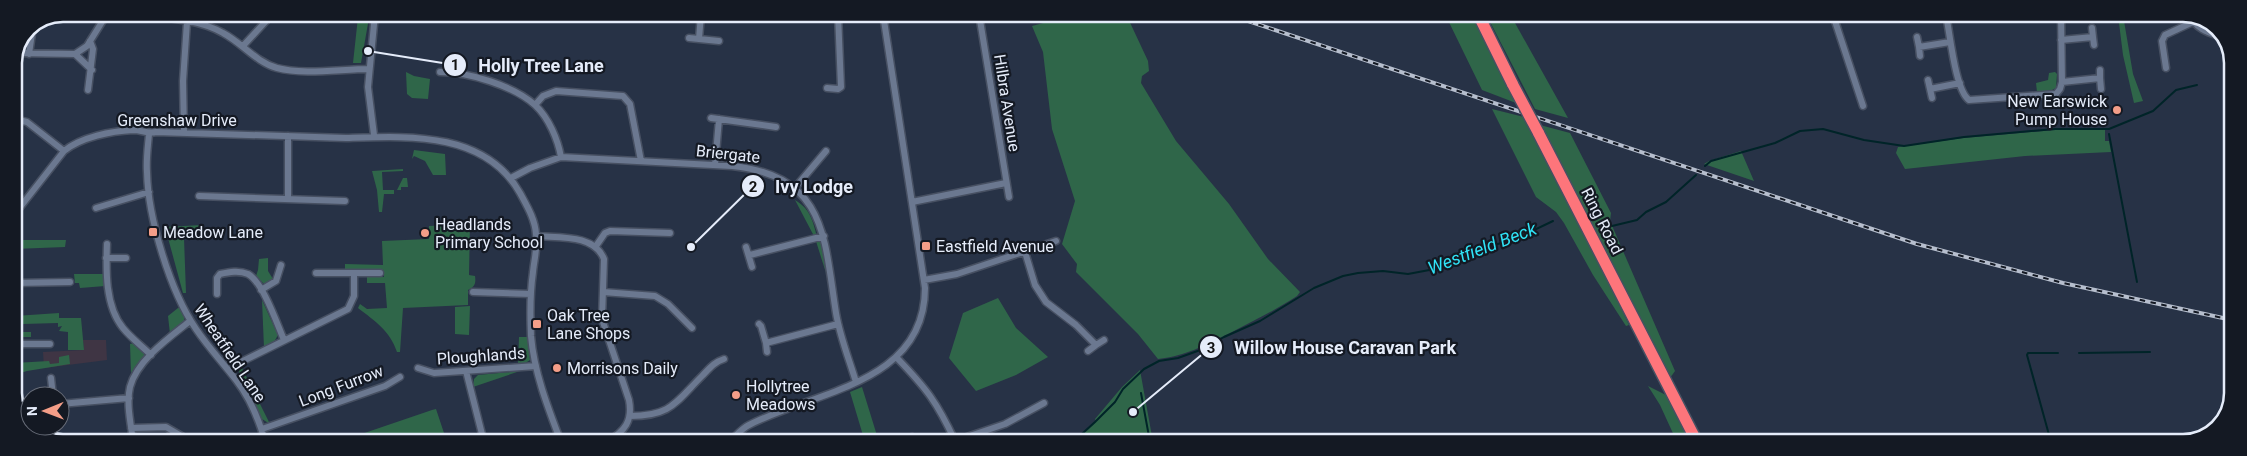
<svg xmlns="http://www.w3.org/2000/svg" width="2247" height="456" viewBox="0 0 2247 456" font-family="Roboto,sans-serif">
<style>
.industrial{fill:#3f3544}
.green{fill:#2f6649}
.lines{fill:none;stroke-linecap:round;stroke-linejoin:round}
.stream{stroke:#002428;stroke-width:2}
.street-casing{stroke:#475062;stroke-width:9}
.highway-casing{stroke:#475062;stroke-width:14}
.street{stroke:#6b7890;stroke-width:6}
.highway{stroke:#fd757b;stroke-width:11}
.rail-casing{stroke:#b6becd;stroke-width:4}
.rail{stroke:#141923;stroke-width:2;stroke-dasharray:5.5;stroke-linecap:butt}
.highway-bridge-casing{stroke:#475062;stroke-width:14;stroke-linecap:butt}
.highway-bridge{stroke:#fd757b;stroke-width:11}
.poi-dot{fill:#f49e88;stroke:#141923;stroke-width:2}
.labels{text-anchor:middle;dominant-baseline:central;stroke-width:4.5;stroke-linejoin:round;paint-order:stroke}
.poi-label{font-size:16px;fill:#e5ecfa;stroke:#141923;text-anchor:start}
.street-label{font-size:16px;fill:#e5ecfa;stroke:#141923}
.water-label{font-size:18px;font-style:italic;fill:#30e3f6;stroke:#141923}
.rim{fill:none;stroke:#e5ecfa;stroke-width:2.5}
.leader{fill:none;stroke:#e5ecfa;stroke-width:2}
.callout-dot{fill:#e5ecfa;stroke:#141923;stroke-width:2}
.mark-label{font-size:15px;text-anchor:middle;font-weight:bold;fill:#111}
.callout-label{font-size:18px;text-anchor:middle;font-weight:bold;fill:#e5ecfa;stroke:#141923;stroke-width:4.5;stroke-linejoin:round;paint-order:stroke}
</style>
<rect width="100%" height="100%" fill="#273246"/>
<!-- industrial -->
<path class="industrial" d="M83,340h23l1,20 -63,8 -1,-16 41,-2z"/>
<!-- green -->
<path class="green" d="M1077,14h49l22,47 1,10 -7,5 -1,7 35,58 53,63 39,55 32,33 -3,4c-21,14 -44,25 -67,37 -26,12 -43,23 -72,26l-20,-25 -62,-62 1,-8 -15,-20 13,-43 -23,-72 -9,-77 -11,-26z
M1445,14h26l45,89 -34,-13z
M1486,14h24l58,104 -33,-9z
M2118,15h5l10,59 10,27 -9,2 -11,-48z
M358,17l11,1 -8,45h-8z
M406,72l8,4 16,3 -2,20 -16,-1 -5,-4z
M2055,72l2,2 -1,14 -6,3 -13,1 -1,-9 12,-3 1,-7z
M1492,109l32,8 81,157 24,51 -3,1 -33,-51 -29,-52 -8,-11 -20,-15z
M1540,125l30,8 41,80 -1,8 65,150 -5,7z
M2105,129v12h4l2,11 -86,4 -120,13 -9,-16 2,-6 65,-9 92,-8z
M414,150l31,4 1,21h-13l-8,-14 -11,-5 -2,3z
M1741,151l13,30 -50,-17 5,-3z
M403,169v2l-21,1 1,18h14l6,-12h4l1,9h-7v3h-7v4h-10l-2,18h-3l-2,-22 -5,-19z
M795,200c17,10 18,23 23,40h3l5,33 -11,-35z
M470,224l-1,51 6,1c1,7 0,11 -7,14v15l-65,3 -3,44h-3c-7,-21 -22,-31 -39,-44l2,-4 7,5 20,-1 -2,-25h-18v-6h17v-6l-39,-1v-6l38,1 -1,-24 47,-2v-13z
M202,225l1,13h-19l2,55h-3l-18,-66z
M14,240h52l-1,7 -51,2z
M268,258v13l5,8 -4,6 -6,-2 -7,-7 2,-6 1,-11z
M74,274h29l2,12 -25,2 -1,-5h-4z
M998,298l18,30 32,29 -32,18 -40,16 -27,-33 14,-45z
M262,300l16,35 -4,7 -10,6z
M470,306l-1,29 -14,-1v-27z
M178,308h3l3,7v7l-14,12 -2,-18z
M59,313v5h22l3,32h-16v-18l-9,-1 3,-5 -4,1v-4l-35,1v8h8v5h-16v-21z
M519,337h9l2,23 -6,4h-6z
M134,343l10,10 1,6 -6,3 -8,11 -1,-29z
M69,355l1,9 -43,7 -13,4v-12l35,-2 1,3 9,-1v-6z
M240,367l2,1 28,56 -8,-5 -12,-25 -12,-17z
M1140,370l13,72h-78l21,-20 -1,-3 27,-32z
M520,371l-47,16 1,-8 4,-4z
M1648,386l18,9 25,47h-14l-17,-37z
M862,387l17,55h-14l-15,-50z
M436,409l11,33 -106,-1 91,-31z"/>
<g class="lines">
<!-- stream -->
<path class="stream" d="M2109,134l28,148
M1705,166l6,-5 64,-18 25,-12 23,-2 41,11 40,6 60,-9 91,-8h54l44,-18 23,-21 21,-5
M1612,226l25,-6 9,-8 20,-10 30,-27
M2079,353l71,-1
M1141,393l9,49
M1073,442l22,-20 20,-20 8,-13 21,-20 15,-8 19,-3 25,-9 21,-12 36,-16 54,-33 29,-12 15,-3 25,-2 25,3 32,-6 19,-6 31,-16 23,-6 40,-19
M2051,442l-24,-87 1,-2h30"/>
<defs>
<path id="street" d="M127,14c31,4 68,3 96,19 19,10 33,29 54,35 26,7 64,1 92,1
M979,14l30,183
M1833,15l30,91
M1946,15c4,18 9,75 23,85l87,-6 4,-5 2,-7 -1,-67
M2190,15c6,15 20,18 34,23
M1917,37l2,10 31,-5
M2093,37l1,8
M689,38l30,3
M699,39l2,-25
M2061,40l32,-3 -1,-9
M243,46l24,-26
M1919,47l1,9
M18,53l57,1 12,-8 20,-32
M29,54l4,-28
M75,54l17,16
M2166,68l-4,-27 3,-6 28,-13
M2100,70v8
M440,72c29,0 74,14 95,33 14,13 23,35 26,52
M1928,80l2,9 30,-6
M2062,82l38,-4 1,11
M827,88l11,1 3,-2 -3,-73
M1930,89l2,9
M88,90l5,-41 -3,-8
M535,105l8,-9 13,-5 67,5 7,8 11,57
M711,118l65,9
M14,122l5,-2 8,2 37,29
M184,133l-1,-52 4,-59
M149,134c-1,12 -3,25 -2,38 1,46 23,119 49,157 12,18 27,34 40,51 14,18 23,40 29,61
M374,135l-6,-48 7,-73
M288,136v62
M715,165l4,-46
M511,178l19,-10 31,-11 171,9c95,10 92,72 104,147 4,24 13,46 20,69
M794,189l32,-38
M199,196l146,5
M912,202l94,-19
M96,208l53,-16
M14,215l50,-64c17,-14 48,-20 69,-21 9,0 14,4 23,2l190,6c62,-2 139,-7 174,55 7,13 15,26 16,41 2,13 -2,26 -3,38 -3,21 -3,43 -2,64 3,36 17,72 30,106
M537,236c22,2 57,-2 67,23l-2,60 27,81c4,21 -4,31 -22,42
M107,244c-1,26 -2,62 16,84 8,10 19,18 28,27
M596,246l9,-13 5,-2 60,2
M746,247l6,20
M1025,252l10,33 11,17 30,23 20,20 -8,6
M750,255l74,-19
M106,258h20
M354,273h26
M924,280l33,-6 99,-33
M14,283l56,-1
M261,290l15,-9 5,-16
M473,292l58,2
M603,292l52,4 13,8 24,24
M217,294v-16l3,-4c9,-2 19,-4 28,0 15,8 29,50 36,66
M759,324l2,2 5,17 72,-19
M766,343l1,9
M14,344h36
M1096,345l8,-5
M897,358c29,30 40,44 58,83
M418,368l16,5 102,-7
M229,371l10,-8 109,-54 6,-13v-23h-38
M466,371l18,71
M51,378l2,18
M60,404l69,-6
M19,407l11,-1
M630,416c41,0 45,-13 72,-40 7,-7 12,-14 22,-17
M131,428l35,-1 24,14
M262,429l123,-43 15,-9
M133,441c-2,-17 -7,-37 -3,-54 7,-27 40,-50 60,-66
M172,441l4,-8
M194,441l14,-3
M729,442c7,-6 12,-13 20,-17 66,-34 176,-41 176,-137l-42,-274
M897,442l15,-5 5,5
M952,442l53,-18 39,-21"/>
<path id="highway" d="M1478,14l35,71
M1538,132l159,310"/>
</defs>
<!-- street casing -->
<use href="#street" class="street-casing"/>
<!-- highway casing -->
<use href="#highway" class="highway-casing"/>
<!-- street -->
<use href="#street" class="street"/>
<!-- highway -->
<use href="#highway" class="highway"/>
<defs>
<path id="rail" d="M1227,14l690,230 146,39 169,37"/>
</defs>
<!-- rail casing -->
<use href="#rail" class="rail-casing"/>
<!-- rail -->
<use href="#rail" class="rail"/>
<defs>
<path id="highway-bridge" d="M1513,85l25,47"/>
</defs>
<!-- highway-bridge casing -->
<use href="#highway-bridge" class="highway-bridge-casing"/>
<!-- highway-bridge -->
<use href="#highway-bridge" class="highway-bridge"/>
</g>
<!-- markers -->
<g class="poi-dot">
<circle cx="2117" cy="110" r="5"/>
<rect x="148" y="227" width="10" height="10" rx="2.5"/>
<circle cx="425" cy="233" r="5"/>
<rect x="921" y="241" width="10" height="10" rx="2.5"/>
<rect x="532" y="319" width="10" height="10" rx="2.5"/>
<circle cx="557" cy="368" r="5"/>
<circle cx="736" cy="395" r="5"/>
</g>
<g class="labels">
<!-- poi labels -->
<g class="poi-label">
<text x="2107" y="101" text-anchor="end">New Earswick<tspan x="2107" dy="18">Pump House</tspan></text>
<text x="435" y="224">Headlands<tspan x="435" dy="18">Primary School</tspan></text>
<text x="163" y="232">Meadow Lane</text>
<text x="936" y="246">Eastfield Avenue</text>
<text x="547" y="315">Oak Tree<tspan x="547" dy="18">Lane Shops</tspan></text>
<text x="567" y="368">Morrisons Daily</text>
<text x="746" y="386">Hollytree<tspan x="746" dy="18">Meadows</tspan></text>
</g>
<!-- street labels -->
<g class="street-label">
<text transform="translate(1007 103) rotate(81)">Hilbra Avenue</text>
<text x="177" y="120">Greenshaw Drive</text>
<text transform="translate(728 154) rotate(6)">Briergate</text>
<text transform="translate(1602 221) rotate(63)">Ring Road</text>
<text transform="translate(230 353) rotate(56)">Wheatfield Lane</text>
<text transform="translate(481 356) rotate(-4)">Ploughlands</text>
<text transform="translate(341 386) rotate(-21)">Long Furrow</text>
</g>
<!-- water labels -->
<g class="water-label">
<text transform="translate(1482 248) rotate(-21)">Westfield Beck</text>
</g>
</g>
<!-- crop -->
<path d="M0 0H2247V456H0ZM63 22H2183A41 41 0 0 1 2224 63V393A41 41 0 0 1 2183 434H63A41 41 0 0 1 22 393V63A41 41 0 0 1 63 22Z" fill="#141923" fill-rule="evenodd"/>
<path class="rim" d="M63 22H2183A41 41 0 0 1 2224 63V393A41 41 0 0 1 2183 434H63A41 41 0 0 1 22 393V63A41 41 0 0 1 63 22Z"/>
<!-- callouts -->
<path class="leader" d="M368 51L455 65M691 247L753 186M1133 412L1211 347"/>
<g class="callout-dot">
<circle cx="368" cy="51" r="5"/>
<circle cx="691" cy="247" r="5"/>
<circle cx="1133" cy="412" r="5"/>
<circle cx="455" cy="65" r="12"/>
<circle cx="753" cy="186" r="12"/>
<circle cx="1211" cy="347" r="12"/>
</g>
<g class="mark-label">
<text x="455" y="70">1</text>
<text x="753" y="192">2</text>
<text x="1211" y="353">3</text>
</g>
<g class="callout-label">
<text x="541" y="72">Holly Tree Lane</text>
<text x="814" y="193">Ivy Lodge</text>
<text x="1345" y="354">Willow House Caravan Park</text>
</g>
<!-- north arrow -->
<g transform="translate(45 411) rotate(269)"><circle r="24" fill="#141923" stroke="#686d79"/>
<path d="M0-4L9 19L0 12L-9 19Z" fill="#f49e88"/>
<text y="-8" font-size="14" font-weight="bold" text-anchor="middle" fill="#e5ecfa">N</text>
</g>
</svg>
